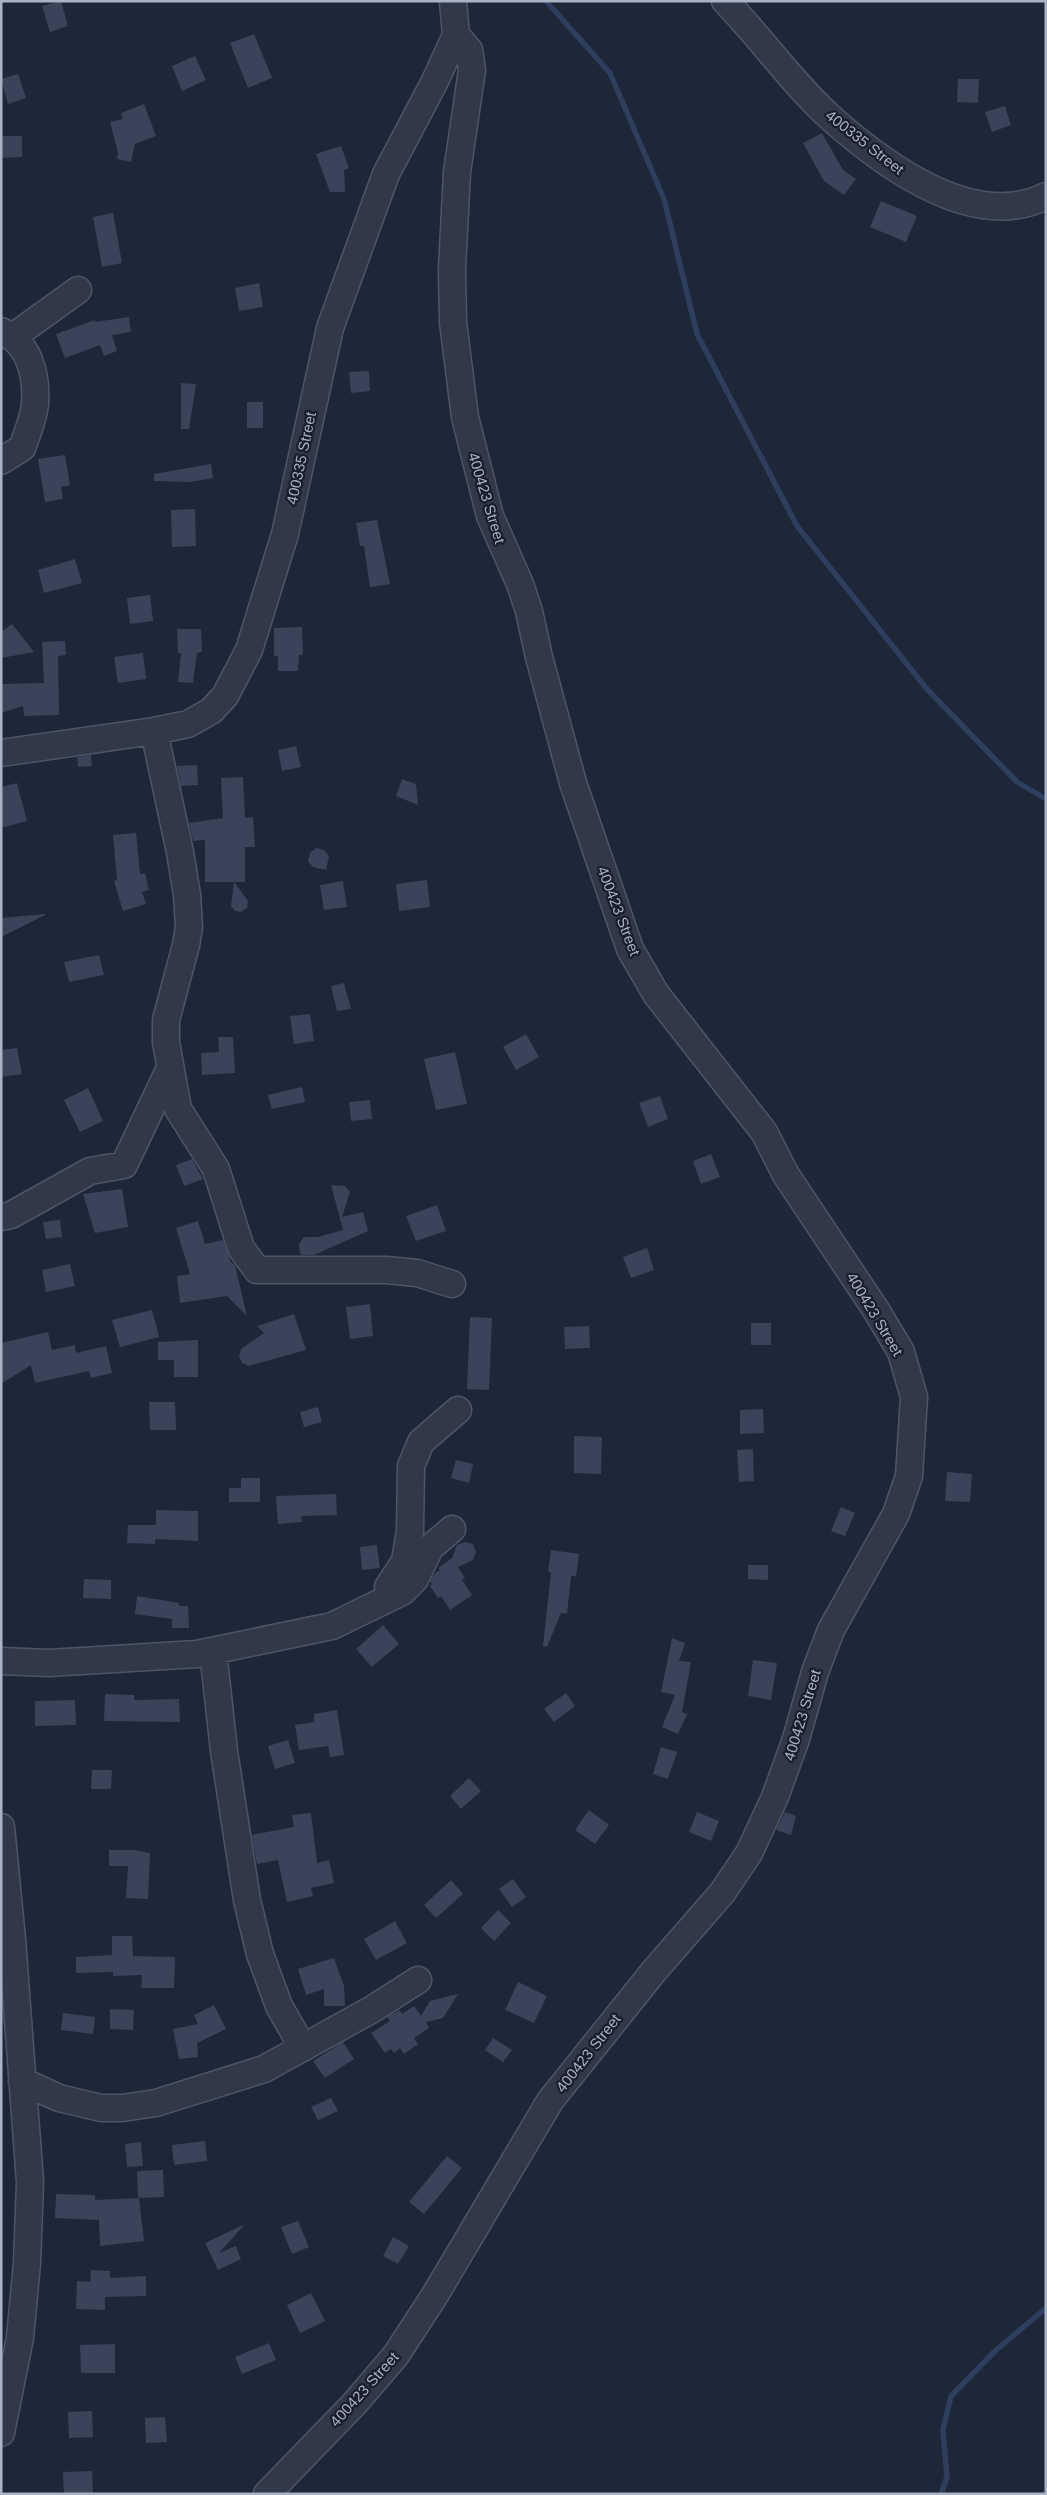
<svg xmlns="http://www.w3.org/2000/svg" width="1047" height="2495" viewBox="0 0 1047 2495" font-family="Arial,sans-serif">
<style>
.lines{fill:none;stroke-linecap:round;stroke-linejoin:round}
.stream{stroke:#2d3e5e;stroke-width:5.5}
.building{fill:#394458}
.minor-casing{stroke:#4e5666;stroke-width:29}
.minor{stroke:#313948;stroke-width:26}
.labels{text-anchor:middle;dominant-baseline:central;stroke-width:4.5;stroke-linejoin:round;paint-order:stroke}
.street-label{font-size:15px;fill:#aab3c5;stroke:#171e2c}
</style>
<rect width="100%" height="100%" fill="#1d2738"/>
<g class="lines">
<!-- stream -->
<path class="stream" d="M546,1l64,72 54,126 33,135 100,192 129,162 91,94 29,17
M941,2494l6,-17 -4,-47 8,-34 43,-44 52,-44"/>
</g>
<!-- building -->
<path class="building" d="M61,1l7,25 -18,6 -8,-26z
M254,34l18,44 -24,10 -18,-45z
M195,56l11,24 -24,11 -10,-25z
M18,74l8,24 -18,6 -7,-25z
M958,79h21l-1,24 -21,-1z
M144,104l12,32 -21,8 -4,18 -14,-3 1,-6 -8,-31 13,-3 -2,-6z
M1005,106l6,19 -19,7 -7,-20z
M822,133l21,37 13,9 -12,16 -20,-14 -21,-38z
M1,136h21v21l-21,1z
M341,146l8,22 -5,2 1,22h-15l-14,-38z
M881,201l36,15 -11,26 -36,-15z
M113,213l9,50 -20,4 -9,-50z
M259,283l4,24 -24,4 -4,-23z
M129,317l2,15 -19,3 5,16 -13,5 -4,-11 -35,13 -9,-24 39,-14v2z
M369,371l1,20 -19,2 -2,-21z
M181,383l15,1 -7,45h-8z
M247,402h16v26h-16z
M65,455l5,30 -9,2 2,12 -18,3 -7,-43z
M211,464l2,14 -23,4 -36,-1v-7z
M195,509l1,37 -24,1 -1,-37z
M377,520l13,64 -20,3 -6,-41h-4l-4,-23z
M75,559l7,24 -38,10 -6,-23z
M150,595l3,26 -23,3 -3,-26z
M12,624l22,28 -33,6v-26z
M302,627l1,28h-4l-1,16h-20v-15h-4v-28z
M177,629h24l1,23 -5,1 -4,30 -15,-1 3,-29h-3z
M65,641l1,14 -8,1 1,59 -35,1 -1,-10 -22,7v-29l43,-1 -2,-41z
M143,653l3,26 -28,4 -4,-26z
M296,746l5,21 -19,4 -4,-21z
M91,755l1,11 -14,1 -1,-10z
M197,765l1,20 -17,1 -4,-20z
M243,777l2,41 8,-1 2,30h-10v35h-40v-42l-12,1 -4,-18 34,-5 -2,-40z
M402,779l14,5 2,21 -22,-9z
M17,783l10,38 -26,7v-41z
M136,833l4,41 5,-1 4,17 -7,2 4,12 -23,7 -9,-30 3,-1 -4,-45z
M316,848l8,2 5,6 -3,14 -13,-3 -5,-6 2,-8z
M427,880l3,27 -31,4 -3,-27z
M343,881l4,26 -23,3 -4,-25z
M234,882l14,19 -1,7 -6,4 -6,-1 -4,-5z
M45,914v1l-44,22v-19z
M99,955l5,20 -35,7 -5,-20z
M344,983l7,26 -14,2 -6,-25z
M310,1014l4,27 -20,3 -4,-28z
M526,1034l13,23 -23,13 -13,-23z
M218,1037h15l2,36 -33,2 -1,-22 18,-1z
M17,1048l5,26 -21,3v-27z
M455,1052l12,52 -31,6 -12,-51z
M302,1087l3,15 -33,7 -4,-14z
M88,1088l15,33 -23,11 -16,-32z
M660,1096l8,23 -20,8 -9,-24z
M370,1100l2,19 -21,2 -2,-19z
M711,1154l9,23 -19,7 -8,-23z
M192,1159l11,20 -19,7 -8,-21z
M331,1185l14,1 5,6 -8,25 21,-5 5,19 -54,24h-11l-3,-1 -1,-10 5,-7h14l25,-7z
M122,1189l6,38 -33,6 -12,-39z
M437,1205l9,26 -30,10 -10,-25z
M60,1220l2,17 -16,2 -3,-17z
M198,1221l7,23 18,-4 8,22 4,3 12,51 -20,-20 -47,7 -3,-27 13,-2 -14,-46z
M647,1248l7,22 -23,8 -8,-21z
M70,1264l5,22 -29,6 -4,-22z
M370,1304l3,32 -23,3 -4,-32z
M152,1310l7,27 -39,10 -8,-27z
M294,1314l12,36 -57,16 -7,-3 -3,-7 2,-7 23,-16 -7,-7z
M470,1317l22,1 -3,72 -22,-1z
M751,1323h20v22h-20z
M589,1326l1,22 -25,1 -1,-22z
M48,1332l4,18 23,-5 1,8 30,-7 6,27 -21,5 -2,-7 -54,12 -4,-18 -30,19v-41z
M198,1340v37h-24v-17h-16v-18z
M149,1402h26l1,28h-26z
M318,1407l4,15 -18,5 -4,-15z
M763,1409l1,24 -24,1v-24z
M574,1436l28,1 -1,37 -27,-1z
M753,1449l1,32 -15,1 -2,-32z
M456,1460l17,4 -4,19 -18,-5z
M947,1472l25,2 -2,28 -25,-1z
M241,1478h19v24h-31v-14h12z
M336,1494l1,21 -36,1 1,6 -24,2 -2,-28z
M841,1507l14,6 -10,23 -14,-5z
M156,1510l42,1v30l-43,-2v5l-28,-1 1,-18h28z
M465,1542l8,2 3,8 -3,8 -15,7 7,11 -3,2 10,15 -22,15 -9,-14 -3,2 -8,-12 2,-2 -2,-3 5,-8 5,-3 -2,-2 14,-10 5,-13z
M377,1545l3,23 -18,2 -2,-23z
M551,1550l28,4 -3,22h-5l-4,38 -6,-1 -14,34 -4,-1 8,-74h-3z
M748,1565h20v15l-20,-1z
M84,1579l27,1v19l-28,-1z
M137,1596l42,7v3h9l1,22h-17v-9l-37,-5z
M383,1625l16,19 -27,23 -16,-18z
M672,1638l13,5 -6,18 12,1 -9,50 5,2 -9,20 -16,-7 13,-32 -14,-3z
M753,1660l24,3 -6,37 -23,-4z
M566,1693l9,13 -21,16 -10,-13z
M105,1694l29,1v5l45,-1 1,23 -76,-1z
M75,1700l1,25 -41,1v-25z
M337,1710l7,45 -14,2 -2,-11 -29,4 -4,-25 19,-3v-8z
M288,1740l7,23 -20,6 -7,-23z
M661,1747l16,5 -9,27 -15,-5z
M92,1770h20l-1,19h-20z
M469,1778l12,13 -20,18 -11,-13z
M589,1810l20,15 -14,19 -20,-14z
M697,1812l22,9 -8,20 -22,-9z
M785,1812l11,4 -5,19 -15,-5z
M311,1813l6,50 12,-3 5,23 -23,5 2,8 -26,6 -9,-42 -21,4 -5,-29 42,-8 -2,-12z
M109,1850h25l16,3 -2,46 -22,-1 2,-32h-19z
M513,1879l13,18 -14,10 -13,-18z
M451,1880l12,14 -27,24 -12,-13z
M498,1910l13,13 -17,18 -13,-13z
M395,1921l12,22 -31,17 -12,-21z
M112,1936h20l1,20 42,1 -1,31h-33l1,-13 -29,1v-4l-37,1v-16l36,-2z
M334,1958l10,28 1,20h-21v-17l-18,6 -8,-26z
M518,1982l29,14 -13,27 -29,-13z
M458,1994l-15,24 -17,4 3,6 -15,10 4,6 -14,10 -4,-6 -6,5 -3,-4 -6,4 -14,-20 19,-12 -3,-4 13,-7 2,4 12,-8 7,10 9,-15z
M214,2005l12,24 -29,14 1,14 -19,2 -6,-30 25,-5 -4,-9z
M110,2009l24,1 -1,20 -23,-1z
M63,2013l32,4 -2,17 -32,-4z
M493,2038l19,12 -9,12 -18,-12z
M343,2042l11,17 -29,19 -12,-17z
M331,2098l7,13 -20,9 -7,-13z
M205,2141l2,20 -33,4 -2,-20z
M141,2142l2,24 -16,1 -2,-23z
M447,2156l15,12 -38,46 -15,-12z
M163,2170l1,27 -26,1 -1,-27z
M56,2194l39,1v5l44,-2 5,43 -44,5 -1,-26 -44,-2z
M298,2221l11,26 -17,7 -11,-27z
M245,2224l-26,29 17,-7 5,13 -23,11 -13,-27z
M393,2237l16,9 -11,18 -15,-8z
M91,2270l19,1v7l36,-2v20l-41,1v13l-29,-1 1,-28 13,1z
M311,2293l14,28 -25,12 -13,-28z
M269,2343l7,17 -34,14 -7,-17z
M115,2344v29h-34l-1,-28z
M92,2411l1,26 -24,1 -1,-26z
M165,2417l2,25 -21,1 -1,-25z
M92,2471l1,23h-29l-1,-22z"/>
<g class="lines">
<defs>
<path id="minor" d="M725,1c37,38 68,83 107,118 52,46 142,113 214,77
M1,331c28,11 36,44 34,72 -1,15 -8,31 -13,45l-21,13
M14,336l64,-46
M154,731l26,121 7,43 2,32 -3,18 -20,75v22l12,67 38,60 25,79 16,22h129l31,3 35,11
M1,753l153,-22 34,-7 23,-13 14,-15 24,-46 36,-116 45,-206 56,-154 49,-93 21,-46 -3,-34
M1,1217l10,-2 79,-44 34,-6 46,-97
M388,1587l17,-26 5,-30 1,-65 10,-24 37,-32
M213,1651l11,100 23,149 13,54 19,52 24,42
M1,1661l48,2 148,-9 135,-28 70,-34 13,-13 15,-31 22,-19
M1,1827l11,112 18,243 -3,81 -7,75 -19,95
M22,2081l37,17 42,10h21l34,-5 108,-34 107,-59 47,-30
M267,2494l88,-91 41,-48 39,-60 115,-194 104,-130 68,-78 27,-40 26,-56 21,-58 19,-67 16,-42 65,-116 13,-38 5,-79 -13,-45 -25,-42 -90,-135 -22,-43 -108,-138 -26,-45 -57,-166 -34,-126 -10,-46 -9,-27 -30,-68 -25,-99 -12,-95 -1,-53 5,-97 15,-102 -3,-20 -13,-15"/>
</defs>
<!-- minor casing -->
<use href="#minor" class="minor-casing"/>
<!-- minor -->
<use href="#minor" class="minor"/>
</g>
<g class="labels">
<!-- street labels -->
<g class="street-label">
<text transform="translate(865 142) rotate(38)">400335 Street</text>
<text transform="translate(301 458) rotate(-78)">400335 Street</text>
<text transform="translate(487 498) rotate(73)">400423 Street</text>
<text transform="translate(619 911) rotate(69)">400423 Street</text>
<text transform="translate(875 1314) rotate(59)">400423 Street</text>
<text transform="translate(802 1715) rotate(-73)">400423 Street</text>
<text transform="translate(588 2053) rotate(-52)">400423 Street</text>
<text transform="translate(364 2389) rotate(-48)">400423 Street</text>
</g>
</g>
<!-- border -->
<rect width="1047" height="2495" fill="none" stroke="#aab3c5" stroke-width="5"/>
</svg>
